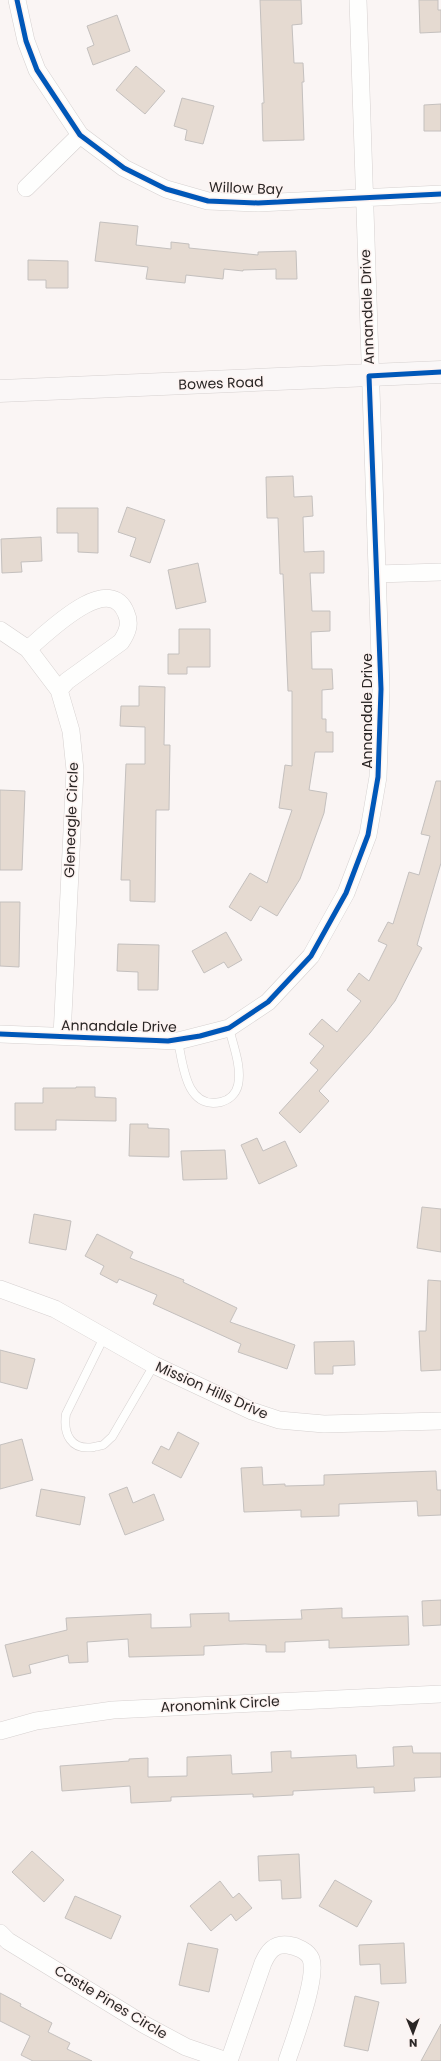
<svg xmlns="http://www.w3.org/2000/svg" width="441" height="2061" viewBox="0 0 441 2061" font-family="Poppins,sans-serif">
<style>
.building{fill:#e5dad1;stroke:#c4c0be}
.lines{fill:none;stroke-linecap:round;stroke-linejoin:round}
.lane-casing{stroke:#d6d1d0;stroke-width:9}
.street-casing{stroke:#d6d1d0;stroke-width:18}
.secondary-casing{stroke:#d6d1d0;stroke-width:23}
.lane{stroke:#fefefd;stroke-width:8}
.street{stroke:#fefefd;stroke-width:17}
.secondary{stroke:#faf7f7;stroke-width:22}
.cycleway-casing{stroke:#fdf3f1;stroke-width:8}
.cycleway{stroke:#0057b8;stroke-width:5}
.labels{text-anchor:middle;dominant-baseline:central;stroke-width:3;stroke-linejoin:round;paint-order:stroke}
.street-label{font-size:14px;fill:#2a2625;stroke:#fdf3f1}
</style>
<rect width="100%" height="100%" fill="#faf5f4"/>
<!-- building -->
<path class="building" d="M260,0h41l1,24 -10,1 2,38h9l1,19h-2l2,58 -41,1 -1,-38h2z
M419,0h19v10h3v22l-21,1z
M117,15l13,36 -37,14 -6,-17 7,-3 -7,-19z
M136,66l29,25 -20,23 -29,-24z
M182,98l32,8 -11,38 -18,-4 2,-10 -13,-4z
M441,104v27h-17v-26z
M100,222l38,4 -2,19 35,4v-7l18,2v4l69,7v-3l38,-1 1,28h-21v-10l-33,1v1l-19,-2 -1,10 -37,-4 -1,8 -39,-4 2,-12 -53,-6z
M28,260l40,1v27h-22v-8h-18z
M293,476l1,21 18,-1 1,20 -10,1 1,35 20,-1v22h-14l2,38h18v20l-19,1 1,37h20l1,20 -11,1v29h4v13h7v20h-18l-6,38 18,3 -3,20 -24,66 -23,37 -17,-10 -9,15 -22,-14 21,-34 17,10 25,-73 -13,-2 6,-43 7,1v-75h-4l-5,-117h-3l-2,-56h-11l-1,-41z
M127,507l38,13 -15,43 -20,-7 6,-18 -18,-6z
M57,508h41v45l-20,-1v-19h-21z
M41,537l1,24 -21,1 1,10 -20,1 -1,-34z
M198,563l8,39 -30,7 -8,-39z
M179,629h31v38h-23v7h-19v-20h11z
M139,686l26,1 -1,58h6l-1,65h-13l-1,92 -25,-1v-21h-9l5,-116h19v-37l-25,-1 1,-20h18z
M436,781h5v82l-24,82 5,3 -27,53 -25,32 -51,58 10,10 -29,32 -21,-20 39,-43 -8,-7 14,-17 -15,-12 13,-15 15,13 24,-31 -14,-11 12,-17 10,8 18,-36 -9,-4 10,-19 5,2 16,-52 10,3 11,-39 -9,-2z
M0,790l25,1 -3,79h-22z
M0,902h20l-1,65 -19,-1z
M226,932l16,28 -14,8 -4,-6 -20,11 -12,-22z
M118,944l41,1 -1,45h-20v-18l-21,-1z
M76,1087h19v10l21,1v23l-60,-1v10h-41v-27h28v-15h33z
M130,1124h18v4l21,1v28l-40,-1z
M257,1138l6,13 22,-10 12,25 -38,18 -18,-39z
M225,1150l2,29 -44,1 -2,-29z
M422,1207l19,2v43l-24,-4z
M34,1214l37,7 -5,29 -37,-7z
M97,1234l36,18 -3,6 54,22 -1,2 54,26 -7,14 65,23 -8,24 -49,-17 3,-8 -88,-40 4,-9 -38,-16 -2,4 -17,-9 4,-8 -19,-10z
M428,1280l13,1v89l-20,1 -2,-40h7z
M354,1341l1,24 -22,1v8h-18l-1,-32z
M0,1350l35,9 -8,30 -27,-7z
M178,1432l21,11 -18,35 -29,-15 9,-17 8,4z
M22,1439l11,41 -33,9v-44z
M262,1467l1,18 22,-1v2l39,-1v-10l112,-4 1,19h4v25l-23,1 -1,-15 -78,3v12l-38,1v-7l-57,2 -3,-44z
M127,1487l6,16 21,-9 10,26 -39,15 -16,-41z
M41,1489l44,8 -5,28 -44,-9z
M441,1600v25l-18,1 -1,-25z
M342,1608v10l66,-2 1,29 -80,3v-8l-44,2v10h-19v-7l-21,-1 -41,2v9l-75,2 -1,-18 -41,3 1,20 -19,1 -1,-8 -39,10 2,8 -18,4 -8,-32 62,-15 -1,-12 85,-4v14l40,-1 -1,-13 39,-1v8l73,-2 -1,-9z
M412,1746l1,7h28v24l-27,1 1,13 -41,2v-6l-81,4v4l-40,2v-3l-82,3v4l-40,2 -1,-17 -68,5 -2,-25 69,-5v-2l19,-1v19l39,-1v-19l44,-2 1,19 40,-2 -1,-20 20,-1v7l65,-3 1,13 37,-2 -1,-19z
M32,1851l32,29 -20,22 -32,-30z
M299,1854l2,44 -19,1 -1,-19 -22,1 -1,-25z
M335,1880l37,21 -15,26 -38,-21z
M220,1881l13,17 6,-5 13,15 -16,13 -5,-7 -20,17 -21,-25z
M75,1896l46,20 -10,23 -46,-21z
M188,1943l30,6 -9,43 -30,-7z
M404,1943l2,40 -25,1 -1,-20 -20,1 -1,-20z
M0,1993l21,11 -1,2 32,17 -4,9 22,11 -3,6 25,12h-59l-12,-6 9,-19 -30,-15z
M355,1996l24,6 -11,49 -24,-5z
M441,2024v37h-20z"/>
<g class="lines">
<defs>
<path id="lane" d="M178,1041c5,24 8,69 43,61 8,-2 15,-8 17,-17 4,-18 -5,-40 -9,-57
M104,1337l-38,77c-3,20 5,37 28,33 2,-1 6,-1 9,-2 3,-2 6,-6 9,-8l42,-72"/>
<path id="street" d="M17,0l9,41 11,29 43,65 44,33 42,21 42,12 50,2 183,-9
M26,188l54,-53
M377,574l64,-2
M0,630l28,19 31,41 12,41 4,39 -13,266
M28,649c18,-15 81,-79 98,-36 5,11 1,20 -5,29l-54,39 -8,9
M0,1034l178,7 51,-13 39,-26 43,-46 35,-63 22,-58 10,-58 3,-88 -23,-689
M0,1289l55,20 99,56 98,46 27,9 45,4 117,-3
M0,1731l36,-10 77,-11 328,-16
M0,1933l8,8 137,84 41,22 41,14
M229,2061l34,-98c5,-11 11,-20 25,-18 8,1 20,6 23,14 7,18 -17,81 -24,102"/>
<path id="secondary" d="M0,391l441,-19"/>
</defs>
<!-- lane casing -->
<use href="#lane" class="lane-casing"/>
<!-- street casing -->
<use href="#street" class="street-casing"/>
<!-- secondary casing -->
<use href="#secondary" class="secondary-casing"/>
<!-- lane -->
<use href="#lane" class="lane"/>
<!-- street -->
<use href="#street" class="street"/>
<!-- secondary -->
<use href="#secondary" class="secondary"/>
<defs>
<path id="cycleway" d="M17,0l9,41 11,29 43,65 44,33 42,21 42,12 50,2 183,-9
M0,1034l168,7 32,-5 29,-8 39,-26 43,-46 35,-63 22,-58 10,-58 3,-88 -12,-313 72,-4"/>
</defs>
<!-- cycleway casing -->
<use href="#cycleway" class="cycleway-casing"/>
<!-- cycleway -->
<use href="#cycleway" class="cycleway"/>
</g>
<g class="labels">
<!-- street labels -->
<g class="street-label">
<text transform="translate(246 188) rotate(2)">Willow Bay</text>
<text transform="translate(367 307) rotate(-92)">Annandale Drive</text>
<text transform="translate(221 383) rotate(-2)">Bowes Road</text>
<text transform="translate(367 711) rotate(-90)">Annandale Drive</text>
<text transform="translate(71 820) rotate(-88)">Gleneagle Circle</text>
<text transform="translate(119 1026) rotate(1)">Annandale Drive</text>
<text transform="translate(212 1390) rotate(24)">Mission Hills Drive</text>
<text transform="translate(220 1704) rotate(-3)">Aronomink Circle</text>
<text transform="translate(111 2002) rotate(31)">Castle Pines Circle</text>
</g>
</g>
<!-- north arrow -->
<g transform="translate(413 2033) rotate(179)" stroke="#fdf3f1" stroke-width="3" paint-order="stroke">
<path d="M0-3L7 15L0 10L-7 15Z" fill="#2a2625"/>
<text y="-6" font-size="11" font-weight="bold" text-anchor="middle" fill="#2a2625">N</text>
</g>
</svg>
